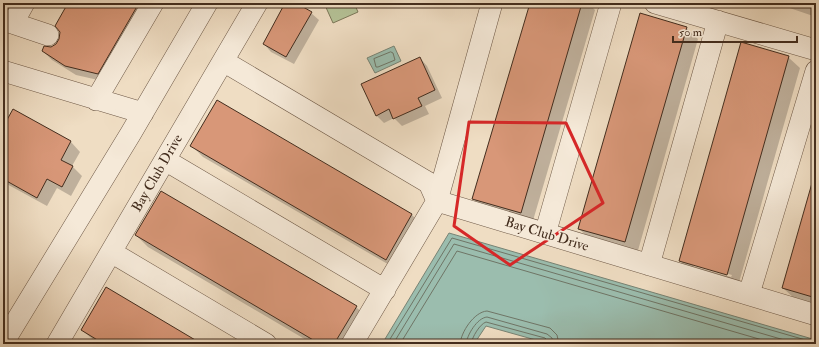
<svg xmlns="http://www.w3.org/2000/svg" width="819" height="347" viewBox="0 0 819 347" font-family="'IM FELL Double Pica',serif">
<style>
.green{fill:#b5c297;stroke:#7c785a}
.water{fill:#9bbdae;stroke:#788374}
.shadow{fill:#0003;fill-rule:evenodd}
.lines{fill:none;stroke-linecap:round;stroke-linejoin:round}
.shore{stroke:#6f7566;stroke-width:1}
.building{fill:#d89778;stroke:#432d1e}
.minor-casing{stroke:#6e5947;stroke-width:22}
.minor{stroke:#f5e9d8;stroke-width:21}
.marked{fill:none;stroke:#d62828;stroke-width:3;stroke-linejoin:round}
.labels{text-anchor:middle;dominant-baseline:central;stroke-width:3.5;stroke-linejoin:round;paint-order:stroke}
.street-label{font-size:14px;fill:#432d1e;stroke:#f5e9d8}
</style>
<rect width="100%" height="100%" fill="#efddc3"/>
<filter id="stains"><feTurbulence type="fractalNoise" baseFrequency=".005" numOctaves="4"/><feColorMatrix values="0 0 0 0 .2 0 0 0 0 .09 0 0 0 0 .02 0 0 0 .5 -.17"/></filter>
<radialGradient id="worn" r=".72"><stop offset=".6" stop-color="#630" stop-opacity="0"/><stop offset="1" stop-color="#630" stop-opacity=".3"/></radialGradient>
<!-- green -->
<path class="green" d="M324,3h30l4,9 -25,11z"/>
<!-- water -->
<path class="water" d="M394,46l7,15 -26,12 -8,-15z
M449,233l367,107v4h-266l-64,-18 -12,18h-92z"/>
<!-- shadow -->
<path class="shadow" d="M69,3h86l-48,79 -31,-7 -24,-15 -9,-9 13,-6 4,-6z
M287,3h7l17,10 8,7 -25,44 -23,-12 -7,-8z
M531,3h57l7,7 -63,214 -47,-14 -12,-11z
M775,3h41v14z
M686,28l12,11 -61,215 -46,-14 -12,-11z
M788,57l12,11 -62,218 -46,-13 -12,-12zM693,264l39,11 -1,2 -38,-11z
M420,58l7,8 15,32 -17,8 4,8 -27,12 -8,-8 -10,5 -8,-8z
M217,101l195,114 11,11 -25,44 -195,-113 -12,-12z
M13,110l58,32 9,10 -8,14 10,10 -11,20 -14,-8 -10,18 -44,-24v-53z
M816,174v132l-21,-7 -12,-11z
M136,235l220,72 12,11 -15,26h-40l-165,-97z
M82,330l118,14h-102z"/>
<g class="lines">
<!-- shore -->
<path class="shore" d="M391,52l2,1 2,7 -17,7h-2l-2,-8z
M387,344l65,-106 364,105
M393,344l61,-100 344,100
M400,344l57,-93 319,93
M460,344c1,-12 14,-32 27,-33l63,17 7,7 2,9
M466,344c1,-9 11,-26 21,-27l60,17 5,4 1,6
M471,344c1,-7 9,-20 15,-22l59,16 2,2 1,4"/>
</g>
<!-- building -->
<path class="building" d="M68,3h71l-41,71 -33,-8 -23,-15 2,-5 7,1 5,-3 3,-5 1,-7 -5,-6z
M285,3h11l16,9 -26,45 -23,-13z
M530,3h52l-61,210 -49,-14z
M640,13l47,14 -62,215 -47,-13z
M741,42l48,14 -62,219 -48,-14z
M420,57l15,33 -17,8 4,8 -29,13 -4,-10 -13,7 -15,-32z
M217,100l195,114 -26,46 -196,-114z
M13,109l58,32 -10,19 12,6 -11,21 -15,-8 -10,19 -34,-19v-52z
M812,183l4,1v114l-34,-10z
M161,191l196,115 -23,38h-14l-185,-109z
M106,287l96,57h-98l-23,-14z"/>
<g class="lines">
<defs>
<path id="minor" d="M655,3l161,47
M3,20l45,15
M13,23l11,-20
M223,61l206,122 8,18
M3,71l140,42
M96,100l57,-97
M165,160l220,130
M437,201l55,-198
M545,234l66,-231
M111,252l155,92
M649,265l69,-244
M749,294l67,-223
M3,343l128,-210 76,-130
M57,344l200,-341
M352,344l85,-143 379,114"/>
</defs>
<!-- minor casing -->
<use href="#minor" class="minor-casing"/>
<!-- minor -->
<use href="#minor" class="minor"/>
</g>
<!-- marked area -->
<path class="marked" d="M469,122l97,1 37,80 -93,62 -56,-39z"/>
<g class="labels">
<!-- street labels -->
<g class="street-label">
<text transform="translate(157 173) rotate(-60)">Bay Club Drive</text>
<text transform="translate(547 234) rotate(17)">Bay Club Drive</text>
</g>
</g>
<!-- margin -->
<rect width="819" height="347" fill="none" stroke="#efddc3" stroke-width="16"/>
<rect x="4" y="4" width="811" height="339" fill="none" stroke="#432d1e" stroke-width="2"/>
<rect x="8" y="8" width="803" height="331" fill="none" stroke="#432d1e"/>
<!-- scale -->
<path d="M673 36v6h124v-6" fill="none" stroke="#432d1e" stroke-width="2"/>
<text x="679" y="36" font-size="12" fill="#432d1e" stroke="#f5e9d8" stroke-width="3" paint-order="stroke">50 m</text>
<rect width="100%" height="100%" filter="url(#stains)"/>
<rect width="100%" height="100%" fill="url(#worn)"/>
</svg>
